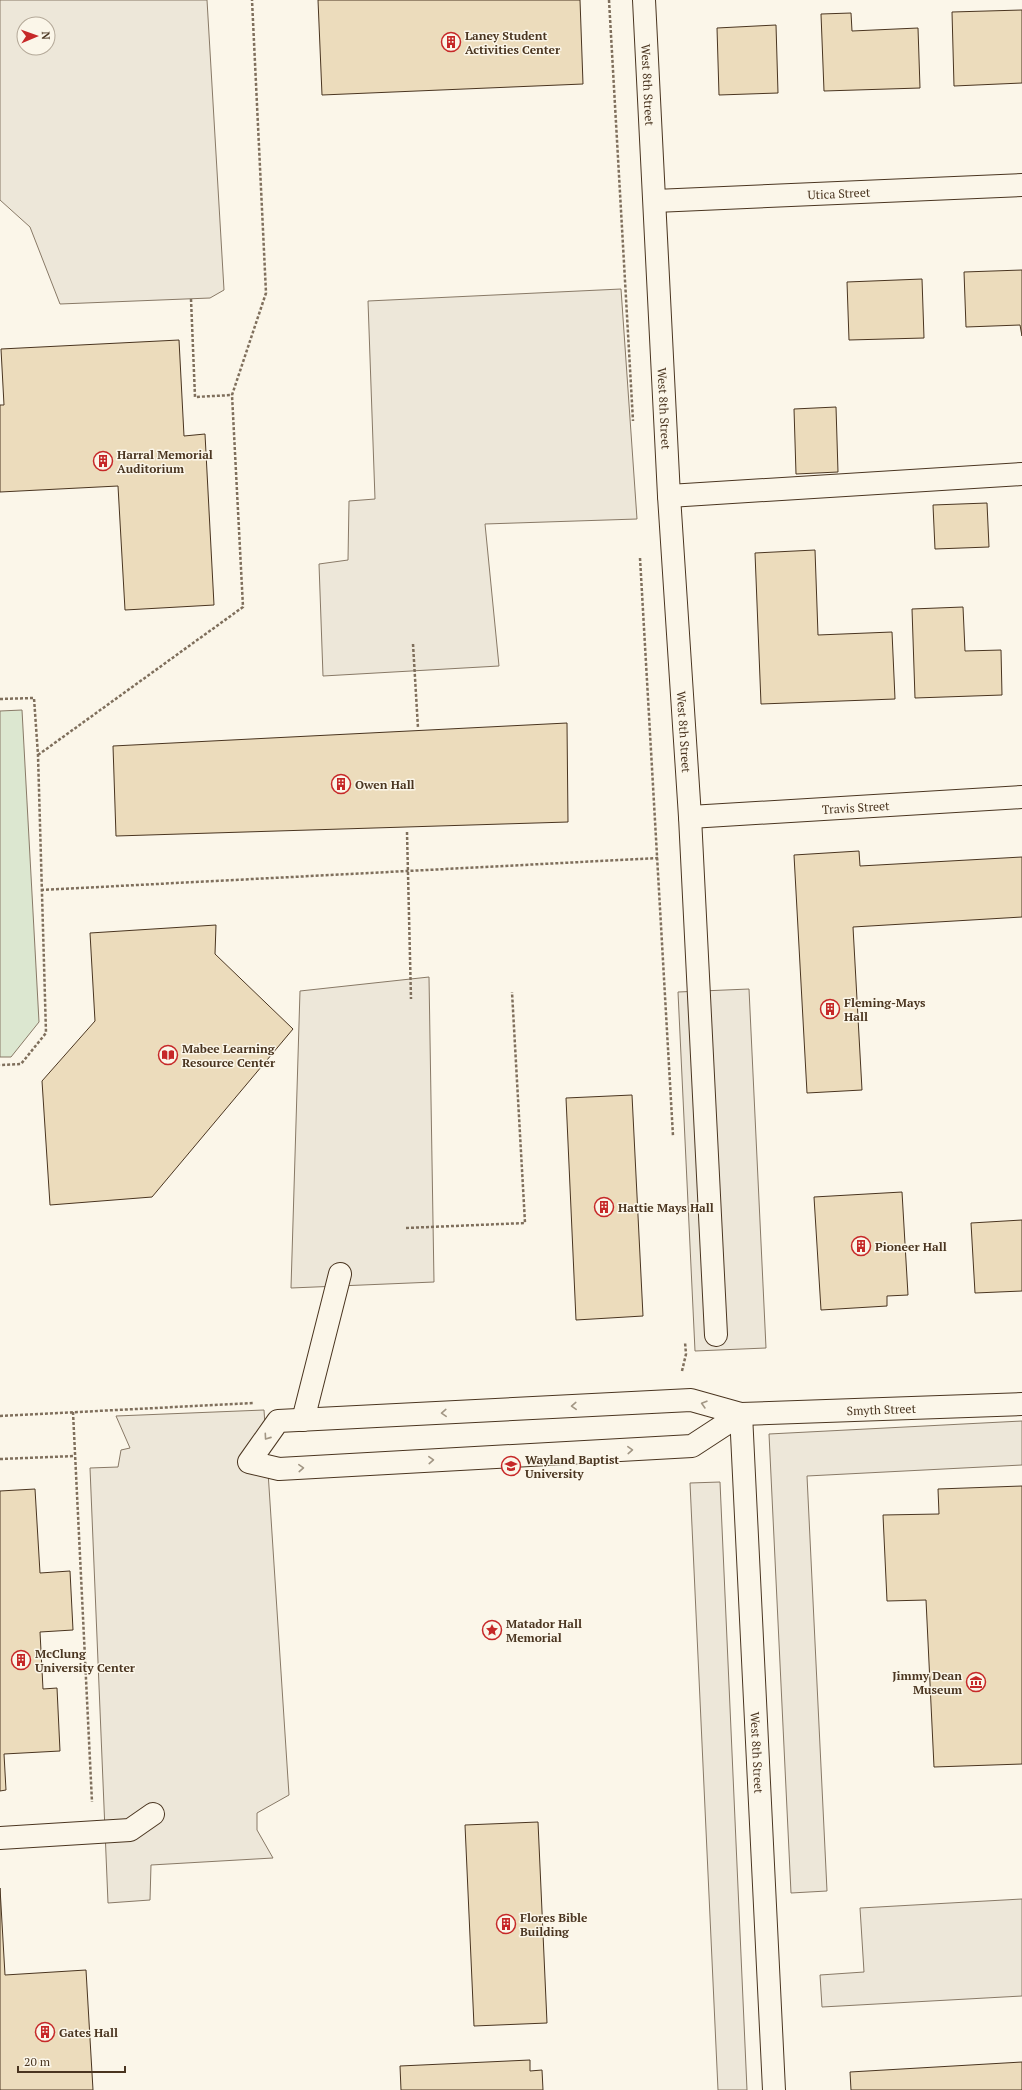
<svg xmlns="http://www.w3.org/2000/svg" width="1022" height="2090" viewBox="0 0 1022 2090" font-family="'PT Serif',serif">
<style>
.green{fill:#dce7d0;stroke:#887966}
.parking{fill:#ede7d9;stroke:#887966;fill-rule:evenodd}
.building{fill:#ecdcbc;stroke:#4a3520}
.lines{fill:none;stroke-linecap:round;stroke-linejoin:round}
.minor-casing{stroke:#4a3520;stroke-width:24}
.path{stroke:#7f6f5c;stroke-width:2.5;stroke-dasharray:3 2;stroke-linecap:butt}
.minor{stroke:#fbf6e9;stroke-width:22}
.oneway{stroke:#a29684}
.labels{text-anchor:middle;dominant-baseline:central;stroke-width:3;stroke-linejoin:round;paint-order:stroke}
.poi-label{font-size:12px;font-weight:bold;fill:#4a3520;stroke:#fbf6e9;text-anchor:start}
.street-label{font-size:12px;fill:#4a3520;stroke:#fbf6e9}
</style>
<rect width="100%" height="100%" fill="#fbf6e9"/>
<!-- green -->
<path class="green" d="M22,710l17,312 -28,35h-11v-346z"/>
<!-- parking -->
<path class="parking" d="M0,0h207l17,290 -14,8 -150,6 -30,-77 -30,-27zM24,24h24v24h-24z
M621,289l16,230 -152,5 14,142 -176,10 -4,-112 29,-4 1,-59 26,-2 -7,-198z
M429,977l5,305 -143,6 9,-297z
M749,989l17,359 -71,3 -17,-359z
M264,1410l25,385 -32,18v17l16,28 -122,7 -1,35 -42,3 -18,-435 28,-1 3,-17 9,-2 -14,-32z
M1022,1421v44l-215,11 20,415 -36,2 -22,-459z
M720,1482l27,608h-29l-28,-607z
M1022,1899v97l-200,11 -2,-32 44,-3 -4,-64z"/>
<!-- building -->
<path class="building" d="M318,0h262l3,84 -261,11z
M1022,10v73l-68,3 -2,-74z
M851,13l1,18 66,-3 2,60 -96,3 -3,-77z
M776,25l2,68 -59,2 -2,-67z
M1022,270v66l-2,-11 -54,2 -2,-55z
M922,279l2,59 -75,2 -2,-58z
M179,340l5,96 21,-2 9,171 -89,5 -7,-124 -118,6v-87h4l-3,-56z
M836,407l2,65 -42,2 -2,-65z
M987,503l2,44 -54,2 -2,-44z
M815,550l3,85 74,-3 3,67 -134,5 -6,-151z
M963,607l2,44 36,-1 1,45 -87,3 -3,-89z
M567,723l1,99 -452,14 -3,-90z
M859,851l1,15 162,-9v60l-169,10 9,163 -55,3 -13,-238z
M216,925l-1,29 78,75 -141,168 -102,8 -8,-124 53,-60 -5,-88z
M632,1095l11,221 -67,4 -10,-222z
M902,1192l6,103 -21,1v10l-66,4 -7,-113z
M1022,1220v71l-47,2 -4,-70z
M1022,1486v278l-88,3 -8,-167 -39,1 -4,-86 56,-1 -1,-25z
M35,1489l5,84 30,-2 3,59 -33,2 3,57 14,-1 3,63 -56,3 2,36 -6,1v-300z
M538,1822l9,201 -73,3 -9,-201z
M0,1888l5,87 81,-5 7,120h-93z
M530,2060v11l12,-1 1,20h-142l-1,-24z
M1022,2062v28h-171l-1,-18z"/>
<g class="lines">
<defs>
<g id="minor">
<path id="s1" d="M644,0l25,496 21,321 26,518"/>
<path id="s2" d="M655,201l367,-16"/>
<path d="M669,496l353,-22"/>
<path id="s3" d="M690,817l332,-20"/>
<path id="s4" d="M741,1414l-49,32 -413,23 -30,-7 29,-41 413,-21 50,14 281,-10"/>
<path id="s5" d="M741,1414l33,676"/>
<path d="M303,1420l37,-146"/>
<path d="M0,1838l130,-8 23,-16"/>
</g>
</defs>
<!-- minor casing -->
<use href="#minor" class="minor-casing"/>
<!-- path -->
<path class="path" d="M609,0l24,421
M191,299l4,98 37,-2
M640,558l33,578
M413,644l5,84
M0,699l34,-1 4,57 8,278 -25,31 -21,1
M38,755l205,-148 -11,-212 34,-102 -14,-293
M407,832l4,167
M41,890l617,-32
M406,1228l119,-5 -13,-231
M682,1371l4,-17 -1,-12
M73,1412l19,390
M0,1416l253,-13
M0,1459l75,-3"/>
<!-- minor -->
<use href="#minor" class="minor"/>
</g>
<!-- one-way arrows -->
<defs><path id="oneway-chevron" d="M-2-3.5L2.5 0L-2 3.5" fill="none" stroke-width="1.6" stroke-linecap="round" stroke-linejoin="round"/></defs>
<g class="oneway">
<use href="#oneway-chevron" transform="translate(704 1404) rotate(-164)"/>
<use href="#oneway-chevron" transform="translate(574 1406) rotate(177)"/>
<use href="#oneway-chevron" transform="translate(444 1413) rotate(177)"/>
<use href="#oneway-chevron" transform="translate(267 1437) rotate(125)"/>
<use href="#oneway-chevron" transform="translate(630 1450) rotate(-3)"/>
<use href="#oneway-chevron" transform="translate(431 1460) rotate(-3)"/>
<use href="#oneway-chevron" transform="translate(301 1468) rotate(-3)"/>
</g>
<!-- icons -->
<defs>
<symbol id="building-ring" viewBox="-11 -11 22 22"><circle r="9.5" fill="#fbf6e9" stroke="#c62828" stroke-width="1.5"/><path d="M-4-6H4V6H1V3H-1V6H-4ZM-2.5-4.3h1.7v1.8h-1.7ZM.8-4.3h1.7v1.8H.8ZM-2.5-1h1.7V.8h-1.7ZM.8-1h1.7V.8H.8Z" fill="#c62828"/></symbol>
<symbol id="library-ring" viewBox="-11 -11 22 22"><circle r="9.5" fill="#fbf6e9" stroke="#c62828" stroke-width="1.5"/><path d="M-6-4Q-3-5.5-.7-3.5V5Q-3 3-6 4ZM6-4Q3-5.5 .7-3.5V5Q3 3 6 4Z" fill="#c62828"/></symbol>
<symbol id="university-ring" viewBox="-11 -11 22 22"><circle r="9.5" fill="#fbf6e9" stroke="#c62828" stroke-width="1.5"/><path d="M0-5L7-2L0 1L-7-2ZM-4 1L0 2.5L4 1V4Q0 6-4 4Z" fill="#c62828"/></symbol>
<symbol id="sight-ring" viewBox="-11 -11 22 22"><circle r="9.5" fill="#fbf6e9" stroke="#c62828" stroke-width="1.5"/><path d="M0-6L1.8-2.2L6-1.7L2.9 1.2L3.7 5.4L0 3.3L-3.7 5.4L-2.9 1.2L-6-1.7L-1.8-2.2Z" fill="#c62828"/></symbol>
<symbol id="museum-ring" viewBox="-11 -11 22 22"><circle r="9.5" fill="#fbf6e9" stroke="#c62828" stroke-width="1.5"/><path d="M0-6L6-3V-2H-6V-3ZM-5-1h2V3h-2ZM-1-1h2V3h-2ZM3-1h2V3H3ZM-6 4H6V6H-6Z" fill="#c62828"/></symbol>
</defs>
<g fill-rule="evenodd">
<use href="#building-ring" x="440" y="31" width="22" height="22"/>
<use href="#building-ring" x="92" y="450" width="22" height="22"/>
<use href="#building-ring" x="330" y="773" width="22" height="22"/>
<use href="#building-ring" x="819" y="998" width="22" height="22"/>
<use href="#library-ring" x="157" y="1044" width="22" height="22"/>
<use href="#building-ring" x="593" y="1196" width="22" height="22"/>
<use href="#building-ring" x="850" y="1235" width="22" height="22"/>
<use href="#university-ring" x="500" y="1455" width="22" height="22"/>
<use href="#sight-ring" x="481" y="1619" width="22" height="22"/>
<use href="#building-ring" x="10" y="1649" width="22" height="22"/>
<use href="#museum-ring" x="965" y="1671" width="22" height="22"/>
<use href="#building-ring" x="495" y="1913" width="22" height="22"/>
<use href="#building-ring" x="34" y="2021" width="22" height="22"/>
</g>
<g class="labels">
<!-- poi labels -->
<g class="poi-label">
<text x="465" y="35">Laney Student<tspan x="465" dy="14">Activities Center</tspan></text>
<text x="117" y="454">Harral Memorial<tspan x="117" dy="14">Auditorium</tspan></text>
<text x="355" y="784">Owen Hall</text>
<text x="844" y="1002">Fleming-Mays<tspan x="844" dy="14">Hall</tspan></text>
<text x="182" y="1048">Mabee Learning<tspan x="182" dy="14">Resource Center</tspan></text>
<text x="618" y="1207">Hattie Mays Hall</text>
<text x="875" y="1246">Pioneer Hall</text>
<text x="525" y="1459">Wayland Baptist<tspan x="525" dy="14">University</tspan></text>
<text x="506" y="1623">Matador Hall<tspan x="506" dy="14">Memorial</tspan></text>
<text x="35" y="1653">McClung<tspan x="35" dy="14">University Center</tspan></text>
<text x="962" y="1675" text-anchor="end">Jimmy Dean<tspan x="962" dy="14">Museum</tspan></text>
<text x="520" y="1917">Flores Bible<tspan x="520" dy="14">Building</tspan></text>
<text x="59" y="2032">Gates Hall</text>
</g>
<!-- street labels -->
<g class="street-label">
<text stroke="none"><textPath href="#s1" startOffset="85">West 8th Street</textPath></text>
<text stroke="none"><textPath href="#s2" startOffset="184">Utica Street</textPath></text>
<text stroke="none"><textPath href="#s1" startOffset="409">West 8th Street</textPath></text>
<text stroke="none"><textPath href="#s1" startOffset="733">West 8th Street</textPath></text>
<text stroke="none"><textPath href="#s3" startOffset="166">Travis Street</textPath></text>
<text stroke="none"><textPath href="#s4" startOffset="1159">Smyth Street</textPath></text>
<text stroke="none"><textPath href="#s5" startOffset="339">West 8th Street</textPath></text>
</g>
</g>
<!-- north arrow -->
<g transform="translate(36 36) rotate(88)"><circle r="19" fill="#fbf6e9" stroke="#b4a999"/>
<path d="M0-3L7 15L0 10L-7 15Z" fill="#c62828"/>
<text y="-6" font-size="11" font-weight="bold" text-anchor="middle" fill="#4a3520">N</text>
</g>
<!-- scale -->
<path d="M18 2066v6h107v-6" fill="none" stroke="#4a3520" stroke-width="2"/>
<text x="24" y="2066" font-size="12" fill="#4a3520" stroke="#fbf6e9" stroke-width="3" paint-order="stroke">20 m</text>
</svg>
